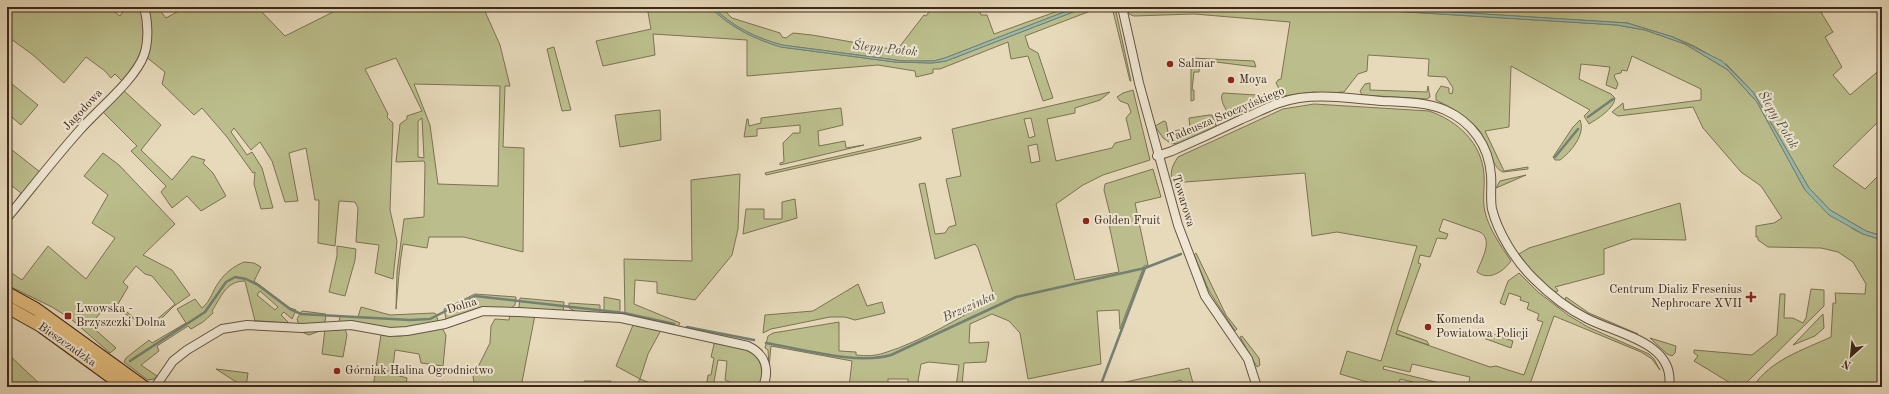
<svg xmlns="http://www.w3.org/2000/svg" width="1889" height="394" viewBox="0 0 1889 394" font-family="'Old Standard TT',serif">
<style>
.green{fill:#bbbe8c;stroke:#7c7353;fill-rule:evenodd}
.water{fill:#97bbae;stroke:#738073}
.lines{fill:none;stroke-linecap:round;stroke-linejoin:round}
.stream{stroke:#738073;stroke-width:2.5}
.street-casing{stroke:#685442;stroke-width:10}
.primary-casing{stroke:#3e281a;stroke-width:14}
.street{stroke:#efe7d3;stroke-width:8}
.primary{stroke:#e4bd7e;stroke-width:12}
.poi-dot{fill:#8f2418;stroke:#efe7d3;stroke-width:1.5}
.labels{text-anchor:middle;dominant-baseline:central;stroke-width:4;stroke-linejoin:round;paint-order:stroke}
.poi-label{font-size:12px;fill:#3e281a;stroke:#efe7d3;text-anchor:start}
.street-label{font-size:12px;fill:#3e281a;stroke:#efe7d3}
.water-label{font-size:13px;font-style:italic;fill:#544d3f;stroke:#efe7d3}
</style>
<rect width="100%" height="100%" fill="#e7dabb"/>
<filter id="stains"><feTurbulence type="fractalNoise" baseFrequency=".005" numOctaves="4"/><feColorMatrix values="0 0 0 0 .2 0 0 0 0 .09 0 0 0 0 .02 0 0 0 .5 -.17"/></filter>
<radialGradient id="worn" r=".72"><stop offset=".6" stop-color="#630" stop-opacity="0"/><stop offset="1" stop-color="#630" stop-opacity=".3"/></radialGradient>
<!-- green -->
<path class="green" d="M7,7h101l12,9 6,-9h15c8,25 2,58 -19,74l-7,-7 -4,4 -6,-7 -19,-14 -22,26 -31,-28 -26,-19z
M146,7h11l9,11 20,-11h71l28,29 58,-29h140l17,38 10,41h-5l-2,61 21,1 -1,104 -59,-15h-35l-2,11 -24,-4c-4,22 -5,43 -7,65l1,-37 7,-53 20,-2 1,-53 -1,-3 -28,1 4,-38 7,-5v-3l15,-5 -26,-53 -31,11 23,45 -1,3 6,6 -3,87 7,31 -4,38 -18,-6 4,-28 -23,-3 2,-34 -3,-6 -16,-1 -4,45 -17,-3 1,-43h-4l-9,-52 -17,5 9,48 -13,1 -13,-41 -12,-19 -9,8 -17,-22 -3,4 16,23 5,-3 10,16 11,40 -12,1 -7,-25 1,-12 -2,1 -26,-36 -25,-29 -8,7 -32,-31 3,-12 -20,-16zM414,84l86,2 -2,100 -60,-2 -8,-59zM422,118l2,40 -6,-1v-36z
M647,7h63c20,20 44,32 71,40l114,15 37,1 14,-2 140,-54h15l-76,29 4,12 9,5 15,45 -10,3 -15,-45 -17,3 -3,-17 -68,27h-7v4l-17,4 -1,-6 -37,-6 -131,11v-36l-94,-6 2,21 -52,11 -7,-25 55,-12z
M713,7h8l11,11 48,15 2,4 4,1 7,-5 19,2 85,15 27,-35 2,1 7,-9h45l3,8h6l7,19 75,-27h8l-132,51 -11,3h-31l-121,-16c-26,-7 -51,-19 -69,-38z
M1112,7h3l16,74h-1z
M1127,7h200l290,18 28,5 40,14 43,26 29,32 48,88 48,39 10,5 19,6v147h-129c17,-27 50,-37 78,-50l2,-34h3l-1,-10 30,1 1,-10 -13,-22 -15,-10 -17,-4 -53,-1 -10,-7v-3h-2v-11l18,-3 8,-5 -21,-32 -20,-14 -38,-44 -10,-21 -75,9 -6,-4 11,-9 1,7 77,-10v-11l-69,-33 -5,15 -5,-1 -1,3 -5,1 -2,2 4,8 -2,5 -10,-4 4,-18 -29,-3 -2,15 32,15 4,4c-1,11 -18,21 -26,26l-5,-8 6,-6 -79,-44 -2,61 -24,4 19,40 24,-4v2l-25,3c-12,-4 -15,-31 -24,-42 -12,-14 -27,-22 -43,-30v-6l5,-8 8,2v5l3,1 1,-6 -7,-11 -18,-1 1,-17 -61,-4 -1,16 -9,3 -14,18h-5l-1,2 -24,-2 -31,4 -7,-13 2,-3 3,-1 9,-57 -96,-8 -60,2 -5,-2z
M1372,7h287l6,3 3,-3h153l-2,2 14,23 -8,5 17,30 -9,8 17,20 32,-27v50l-49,48 32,23 17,-17v64l-16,-5 -36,-21 -21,-22 -56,-96 -26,-27 -33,-19 -21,-9 -46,-14z
M554,47l17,63 -9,1 -15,-62z
M1191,58l63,3 2,6 -56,-7 -1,12h-5l-2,18h2v10l-3,1z
M7,80l31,25 -17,20 -14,-12z
M1370,83v7l57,2 1,-6 2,11 -3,2 -65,-4 -2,-4 5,-7z
M122,89l39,36 -20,25 31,30 20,-24 13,4 -2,3 10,10 13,23 -25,15 -14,-15 -15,12 -11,-16 5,-6 -35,-35 6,-5 -34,-34 -18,19 -2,-3z
M1133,90l17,70 -47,15 -20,10 -27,19 19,76 44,-8 -12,-57 3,-1 -6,-24 1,-6 48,-15 8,28 -26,6 13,62 -4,1 -24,63 -1,-19 -22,1 4,53 -73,15 -8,-46 -11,-12 -17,-7 -22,10 -1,19 20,-1 -3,20 -22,1 -2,23 4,1h-10l3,-22 -30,-3 -8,2 -4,23h-9v-8h-20v8h-39l3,-26 -81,-15 -2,21 -1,-17 -3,-2 3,-12 5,-3 66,-11v29l17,1v3c10,1 19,1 28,-2 39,-12 76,-36 111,-55l-17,-50 -3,-4 -40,15 -16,-75 6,-1 10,51 10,-1 4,-6 7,-2 -10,-46 15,-3 -9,-47 158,-37 -10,8 -25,8v5l-28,6 9,42 56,-13 3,-5 16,-4 -5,-21 5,-6 -3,-8 -8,-3 -3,-4 6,-4zM1031,118l4,18 -6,2 -5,-19zM1037,144l3,17 -9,2 -3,-17z
M1223,93l33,2 12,7 -36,18c-4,-8 -14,-20 -9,-27z
M1314,104l115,7c29,10 53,32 55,64 1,12 -2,24 1,37 4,17 16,34 26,49 -8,11 -22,20 -34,11 4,-12 17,-32 3,-40l-37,-13 -4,12 9,3 -2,5 -9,-1 -7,19 -10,-2 -2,8 3,1 -24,66 30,11 2,4 -33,-11 1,-3 -1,3 94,33 6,-1 28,9 19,-53 -6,-2 2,-6 -12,-5 2,-6 -9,-3 1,-3 -12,-4 -4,12 -5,-2 8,-22 11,-8 19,19 30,23 20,12 61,27 5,5 6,11 -8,-11 -11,-7 -87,-36 -25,71h-61l2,-10 -58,-13 -2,8 -26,-6 -1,3 73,18 -21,-2 -5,2h-19l2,-5 -13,-3 -1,8 -21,-4 -1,4h-4l1,-3 -34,-10 7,-23 34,10 36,-115 -80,-14 -25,4 -7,-63 -133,10c-2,-12 0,-17 6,-26l105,-48z
M841,108l2,17 -25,6 1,15 26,-5 1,7 18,-3 -84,20v-2l4,-1 -1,-19 10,-10h7v-8l-43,4v7l-13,1 3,-18h1l1,7 12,-3v-5z
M660,110l1,30 -41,7 -5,-32z
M1209,115h3l4,10v2l-37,16 -7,1 -9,-6 -8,-12 9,-5 2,1 2,10 22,-4 -1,-10z
M1580,120c6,14 -9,32 -20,40h-5l-2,-3 20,-30z
M921,137v2l-10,3 -145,33 -1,-2z
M7,146l33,26 -33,40 14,-19 -14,-11z
M103,153l16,12 56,59 -32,31 29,15 18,25 -16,11 -17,17 -2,-2 20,-17 -23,-28 -7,-2 -9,-8 -13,16 5,5 -10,17 18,16 -28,-16 -18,21 26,23 -6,5 -39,-34 -19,-12 -45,-22v-15l15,10 26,-34 38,33 29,-41 -23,-15 16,-28 -24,-19z
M740,174l-2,55 -6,26 -37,45 -38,-7v-11l-22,-2 -1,24 46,19 -2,4 -53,-11 -1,-57 68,2 -1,-81z
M1526,175l-30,13 4,-7z
M795,199l2,19 -54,16 3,-25h18v10h18v-17z
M1680,203l6,37 -53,-1 -29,10v25l-49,13 3,3 -1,2c-12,-1 -31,-28 -38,-38l10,-6z
M337,246l19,3 -1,11 -10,36 -16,-4 8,-36z
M1196,253l30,62 11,14 -2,2 -26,-40 -15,-36z
M244,262l10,1 7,4 -7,14 36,27 6,2 -4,9 -8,-7 -3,3 7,7 -2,1 -31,-2 -10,-40c-19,0 -24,16 -33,30l1,2 -10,9 -12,7 -3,-3 -31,20 2,5 -18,14 16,11 -3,3 -6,1 -24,-18 2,-4 23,-18 3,3 34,-20 -9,-14 18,-10 7,9c9,-7 10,-17 17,-26 6,-9 15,-16 25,-20zM260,291l18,16 -3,3 -18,-15z
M858,284l9,22 15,-4 3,11 -30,7 -10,-3h-15l-59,12 -8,4 2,-18 48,-4z
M1811,289l13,1v16l-82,81h-5l-43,-26 4,-5 -4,-3v-3l58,5 25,-20 3,-41h5l-1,24h9l10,5 3,-5z
M475,294l41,3 -1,8 -4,3 -36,2 -27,10 -2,-1 -2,-10z
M604,297l16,3v10l-4,5 -12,-1z
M1566,297l23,16 49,21h-3l-47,-19 -20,-13 -3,-2z
M520,298l44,4 -1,11 -40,-4 -4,-2z
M569,303l31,2v8h-21l-10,-5z
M361,307l29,8 44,-2 2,1 2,7 -1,2 -41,6 -57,-7 1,-6 18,1z
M302,311l24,3 -1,8 -7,2 -19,1 -2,-6z
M510,313l25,2 -14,72h-46l-2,-10 17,-34 1,-17 4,-7 14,1z
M1823,314l1,14 -9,8 -22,9z
M633,325l28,5 -13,24 -8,25 21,8h-26l5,-8 -24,-13z
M442,328l4,7 -3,31 -22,-3 -2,-9 -24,-4 -3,24 15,4 -1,9h-33l8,-52 19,1z
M325,329l-16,6 -12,-5 48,-1 2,6 -4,22 -21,-3z
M1478,329l35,12 -2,7 -36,-13z
M1242,336l17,22 1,7 -3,2 -17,-30z
M1650,338l26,8 -1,7 -3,3 -5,-2z
M715,340l32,7 16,16 -2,24h-27l-4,-5 -5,-2 2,-19 -9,-1 -5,27h-3v-4l-3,-1 1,-7h3l3,-17 -3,-1z
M7,353l36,34h-36z
M1189,368l5,19h-10l-3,-7 -27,7h-51z
M216,369l32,4 -2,14h-2z
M584,381h27l-1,6h-26z"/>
<!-- water -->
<path class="water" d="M710,7h3c18,19 43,31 69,38l121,16h31l11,-3 132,-51h9l-140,54 -14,2 -37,-1 -114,-15c-27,-8 -51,-20 -71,-40z
M1327,7h45l255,16 46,14 49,24 31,31 56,96 21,22 36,21 16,5v4l-19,-6 -34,-19 -24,-25 -48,-88 -29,-32 -43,-26 -40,-14 -28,-5z"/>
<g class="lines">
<!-- stream -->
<path class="stream" d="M1588,117l25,-18
M1555,157l23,-28
M687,327l67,13
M766,343c36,6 91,22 125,12l125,-58 129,-29 36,-14
M130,361l75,-49 21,-30 9,-5 11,2 12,6 32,24 11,5 109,6 20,-1 45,-23 149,17 50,11
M1100,387l45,-119"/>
<defs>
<path id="street" d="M1122,7l17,76 39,142 27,71 43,63 9,28
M1157,156l15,-5c23,-10 47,-21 70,-32 19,-8 36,-18 57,-21 27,-4 56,1 83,3 21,1 44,1 63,9 27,12 44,36 46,65 1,11 -1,23 1,34 6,24 23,51 41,69 16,16 33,30 53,40 30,16 90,24 83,69
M7,218c24,-29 47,-59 72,-87 18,-21 56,-51 65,-76 5,-14 4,-34 0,-48
M155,387l18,-26 14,-11 35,-21 25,-4 55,3 49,-3 39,7 17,-1 38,-7 38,-13 36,1 102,6 127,28c17,8 22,23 15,41"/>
<path id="primary" d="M7,293l29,16 108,78
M7,307l34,19 84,61"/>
</defs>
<!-- street casing -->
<use href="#street" class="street-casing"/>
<!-- primary casing -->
<use href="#primary" class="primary-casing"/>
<!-- street -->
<use href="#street" class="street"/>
<!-- primary -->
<use href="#primary" class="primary"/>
</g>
<!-- markers -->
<g class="poi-dot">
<circle cx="1170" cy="64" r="4"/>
<circle cx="1231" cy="80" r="4"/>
<circle cx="1086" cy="221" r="4"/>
<path d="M1749 291h4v4h4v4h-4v4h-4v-4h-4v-4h4z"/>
<rect x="64" y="312" width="8" height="8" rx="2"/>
<circle cx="1428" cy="327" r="4"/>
<circle cx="337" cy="371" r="4"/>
</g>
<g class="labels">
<!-- poi labels -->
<g class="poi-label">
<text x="1178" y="64">Salmar</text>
<text x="1239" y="80">Moya</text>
<text x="1094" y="221">Golden Fruit</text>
<text x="1742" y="290" text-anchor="end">Centrum Dializ Fresenius<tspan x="1742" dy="14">Nephrocare XVII</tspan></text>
<text x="76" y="309">Lwowska -<tspan x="76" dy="14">Brzyszczki Dolna</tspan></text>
<text x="1436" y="320">Komenda<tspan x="1436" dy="14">Powiatowa Policji</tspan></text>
<text x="345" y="371">Górniak Halina Ogrodnictwo</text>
</g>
<!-- street labels -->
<g class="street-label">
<text transform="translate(83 110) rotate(-47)">Jagodowa</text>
<text transform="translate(1226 115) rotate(-23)">Tadeusza Sroczyńskiego</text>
<text transform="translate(1183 201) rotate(73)">Towarowa</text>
<text transform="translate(462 306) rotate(-17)">Dolna</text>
<text transform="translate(67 345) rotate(35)">Bieszczadzka</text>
</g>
<!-- water labels -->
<g class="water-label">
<text transform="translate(885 49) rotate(6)">Ślepy Potok</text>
<text transform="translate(1778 120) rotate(59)">Ślepy Potok</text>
<text transform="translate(969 307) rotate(-24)">Brzezinka</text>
</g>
</g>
<!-- margin -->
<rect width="1889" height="394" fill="none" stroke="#e7dabb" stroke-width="24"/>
<rect x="8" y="8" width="1873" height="378" fill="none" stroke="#3e281a" stroke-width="2"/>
<rect x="12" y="12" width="1865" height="370" fill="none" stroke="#3e281a"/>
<!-- north arrow -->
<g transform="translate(1851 356) rotate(207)" stroke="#efe7d3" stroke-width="3" paint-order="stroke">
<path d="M0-3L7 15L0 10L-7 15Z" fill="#3e281a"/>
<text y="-6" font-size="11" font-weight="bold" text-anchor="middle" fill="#3e281a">N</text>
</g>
<rect width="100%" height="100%" filter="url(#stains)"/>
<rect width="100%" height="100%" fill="url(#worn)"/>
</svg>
